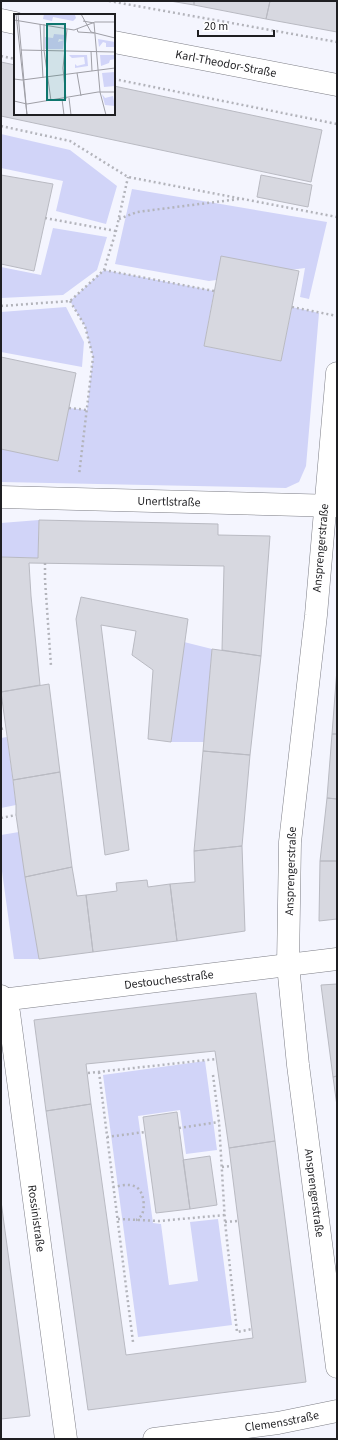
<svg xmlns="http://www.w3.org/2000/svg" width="338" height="1440" viewBox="0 0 338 1440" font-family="'Source Sans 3',sans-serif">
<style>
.green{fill:#d1d4f8}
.building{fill:#d7d8e0;stroke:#b9bac2}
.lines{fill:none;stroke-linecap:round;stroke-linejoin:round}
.street-casing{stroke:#7d7e86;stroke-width:23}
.secondary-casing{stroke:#7d7e86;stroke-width:23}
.path{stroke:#b3b4bb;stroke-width:2.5;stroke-dasharray:2 3;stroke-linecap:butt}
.street{stroke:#fff;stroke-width:22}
.secondary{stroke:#fff;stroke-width:22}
.labels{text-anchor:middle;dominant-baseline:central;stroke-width:4;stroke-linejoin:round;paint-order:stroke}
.street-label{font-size:12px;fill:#1f1f22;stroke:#fff}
.inset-road{fill:none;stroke:#9f9fa6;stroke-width:1}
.view{fill:#0f766e;fill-opacity:0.15;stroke:#0f766e;stroke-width:2}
.inset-edge{fill:none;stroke:#1f1f22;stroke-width:2}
</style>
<rect width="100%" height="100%" fill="#f4f5fe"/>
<!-- green -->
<path class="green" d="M1,134l69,16 47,36 -11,38 -50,-13 7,-30 -62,-13z
M132,189l195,33 -18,77 -9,-2 5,-29 -96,13 -94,-17z
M53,228l54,9 -10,33 -34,25 -62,3v-31l40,8z
M104,270l110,21 -10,55 77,15 11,-54 27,6 -13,153 -7,16 -13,6 -285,-6v-33l68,-41 18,2 6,-53 -8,-31 -15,-25z
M66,307l18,35 -2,25 -81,-15v-40z
M39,520l-1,38 -37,-1v-34z
M184,642l28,7 -8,93h-33z
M7,737l9,68 -15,3v-70z
M19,832l20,127h-25l-13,-95v-29z
M205,1061l12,89 -31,4 -6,-44 -42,6 15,107 8,1 8,61 29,-4 -8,-59 28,-3 14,106 -94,12 -35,-262z"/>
<!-- building -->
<path class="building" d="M170,1h24v4z
M194,1h76l-4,18 -72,-14z
M270,1h67v31l-71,-13z
M1,62l14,3v49h99v-28l208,44 -11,52 -310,-66z
M1,175l52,9 -19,87 -33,-7z
M261,175l51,10 -4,22 -51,-10z
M221,256l78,15 -18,90 -77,-15z
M1,357l75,16 -18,88 -57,-12z
M39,520l179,4v11l52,1 -9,120 -39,-6 2,-84 -195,-3 2,33 9,89 -39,7v-135l37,1z
M81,597l107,22 -17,123 -23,-3 5,-69 -21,-15 4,-24 -35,-6 28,225 -24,5 -29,-236z
M212,649l49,7 -11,99 -47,-4z
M337,669v65h-5z
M49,684l11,88 -47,8 -12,-88z
M332,734h5v65l-10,-1z
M203,751l47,4 -8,91 -48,5z
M60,772l12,95 -47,10 -9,-62v-10l-3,-25z
M327,798l10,1v62h-17z
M242,846l3,85 -68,10 -7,-57 25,-2 -1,-31z
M320,861h17v58l-18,2z
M72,867l5,29 9,-1 7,57 -54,7 -14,-82z
M147,880l1,7 22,-3 7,57 -84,11 -7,-57 31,-4 -1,-8z
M337,984v92l-4,1 -12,-92z
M256,993l19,148 -46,7 -14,-97 -129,13 5,40 -45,7 -12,-91z
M337,1076v30l-4,-29z
M91,1104l35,251 127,-17 -24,-190 46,-7 31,241 -218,28 -42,-299z
M177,1112l13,97 -34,4 -13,-96z
M210,1156l7,49 -27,4 -7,-49z
M1,1201l29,215 -29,3z"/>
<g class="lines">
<defs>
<g id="street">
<path id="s1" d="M337,373l-21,242 -26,227 -2,123 10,100 39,302"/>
<path id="s2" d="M1,497l336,9"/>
<path id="s3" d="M1,996l8,17 57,426"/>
<path id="s4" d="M1,1000l336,-41"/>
<path id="s5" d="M154,1439l124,-16 59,-12"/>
</g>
<g id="secondary">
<path d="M1,20l14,3"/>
<path id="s6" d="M114,42l223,43"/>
</g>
</defs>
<!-- street casing -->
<use href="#street" class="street-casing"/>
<!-- secondary casing -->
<use href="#secondary" class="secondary-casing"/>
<!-- path -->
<path class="path" d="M109,1l228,41
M1,56l14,3
M114,79l223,45
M1,126l69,15 58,36 209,40
M45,218l71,13
M119,219l18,-7 102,-13
M104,270l110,21
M70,301l15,25 8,31 -14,118
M1,306l69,-5 34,-31 12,-39 12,-54
M292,307l45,9
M69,408l18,2
M45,563v17l6,86
M1,729l4,-1
M1,818l15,-3
M99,1072l34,270
M88,1073l128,-14
M213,1075l6,47 6,100 12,110 15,-3
M179,1128l40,-6
M107,1137l38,-5
M222,1167l9,-1
M113,1187c7,-1 16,-4 23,0 8,4 10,22 5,29 0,0 -4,4 -5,4
M118,1219l41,2 66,-6
M225,1222l13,-1"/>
<!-- street -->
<use href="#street" class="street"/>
<!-- secondary -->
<use href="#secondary" class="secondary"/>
</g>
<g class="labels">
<!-- street labels -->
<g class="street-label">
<text stroke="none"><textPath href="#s6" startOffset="114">Karl-Theodor-Straße</textPath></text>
<text stroke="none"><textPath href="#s2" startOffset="168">Unertlstraße</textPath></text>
<text transform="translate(321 548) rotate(-85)">Ansprengerstraße</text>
<text transform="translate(291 871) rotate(-88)">Ansprengerstraße</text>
<text stroke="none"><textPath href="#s4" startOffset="169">Destouchesstraße</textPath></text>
<text stroke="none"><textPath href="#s1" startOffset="824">Ansprengerstraße</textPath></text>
<text stroke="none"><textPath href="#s3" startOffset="226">Rossinistraße</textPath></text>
<text stroke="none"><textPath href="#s5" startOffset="129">Clemensstraße</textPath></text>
</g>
</g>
<!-- overview -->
<g transform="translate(14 14)">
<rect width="101" height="101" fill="#f4f5fe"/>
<path d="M30,0l31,1 1,3 -3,3 -20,-4 -1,4 -9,-2zM40,20l11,1 -1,5 -5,-1 -1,3 6,-2 -1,9h-18v-9h6h-6v-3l8,1zM84,25l17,3v5h-9v-4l-3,-1 -4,5zM55,41h18l1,11 -13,2v-4l2,2 8,-2 -1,-7 -12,1zM86,41h15v4l-5,1 -1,3 -8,3zM101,58v14l-11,1 -2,-14zM88,80l3,4 8,-2 2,10 -10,-1z" fill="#d1d4f8"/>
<path class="inset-road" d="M2,0l11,101M4,0l9,101M67,0l10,18 24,6M0,6l60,10 21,-8h20M69,7l11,2 6,69 6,23M26,10l3,54M30,10v26l7,51M63,15l1,3 16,1M7,36l94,2M77,37l1,20M63,59l4,23M0,65l8,1 93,-12M55,84l2,17M48,85l2,16M52,85l-3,-31 4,-39M0,87l13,3 71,-12h17"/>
<path class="view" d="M33,10h18v76h-18z"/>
<rect width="101" height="101" class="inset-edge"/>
</g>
<!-- border -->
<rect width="338" height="1440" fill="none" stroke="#1f1f22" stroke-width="4"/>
<!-- scale -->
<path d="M198 30v6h76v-6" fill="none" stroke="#1f1f22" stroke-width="2"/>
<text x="204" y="30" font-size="12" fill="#1f1f22" stroke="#ffffff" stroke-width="3" paint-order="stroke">20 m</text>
</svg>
